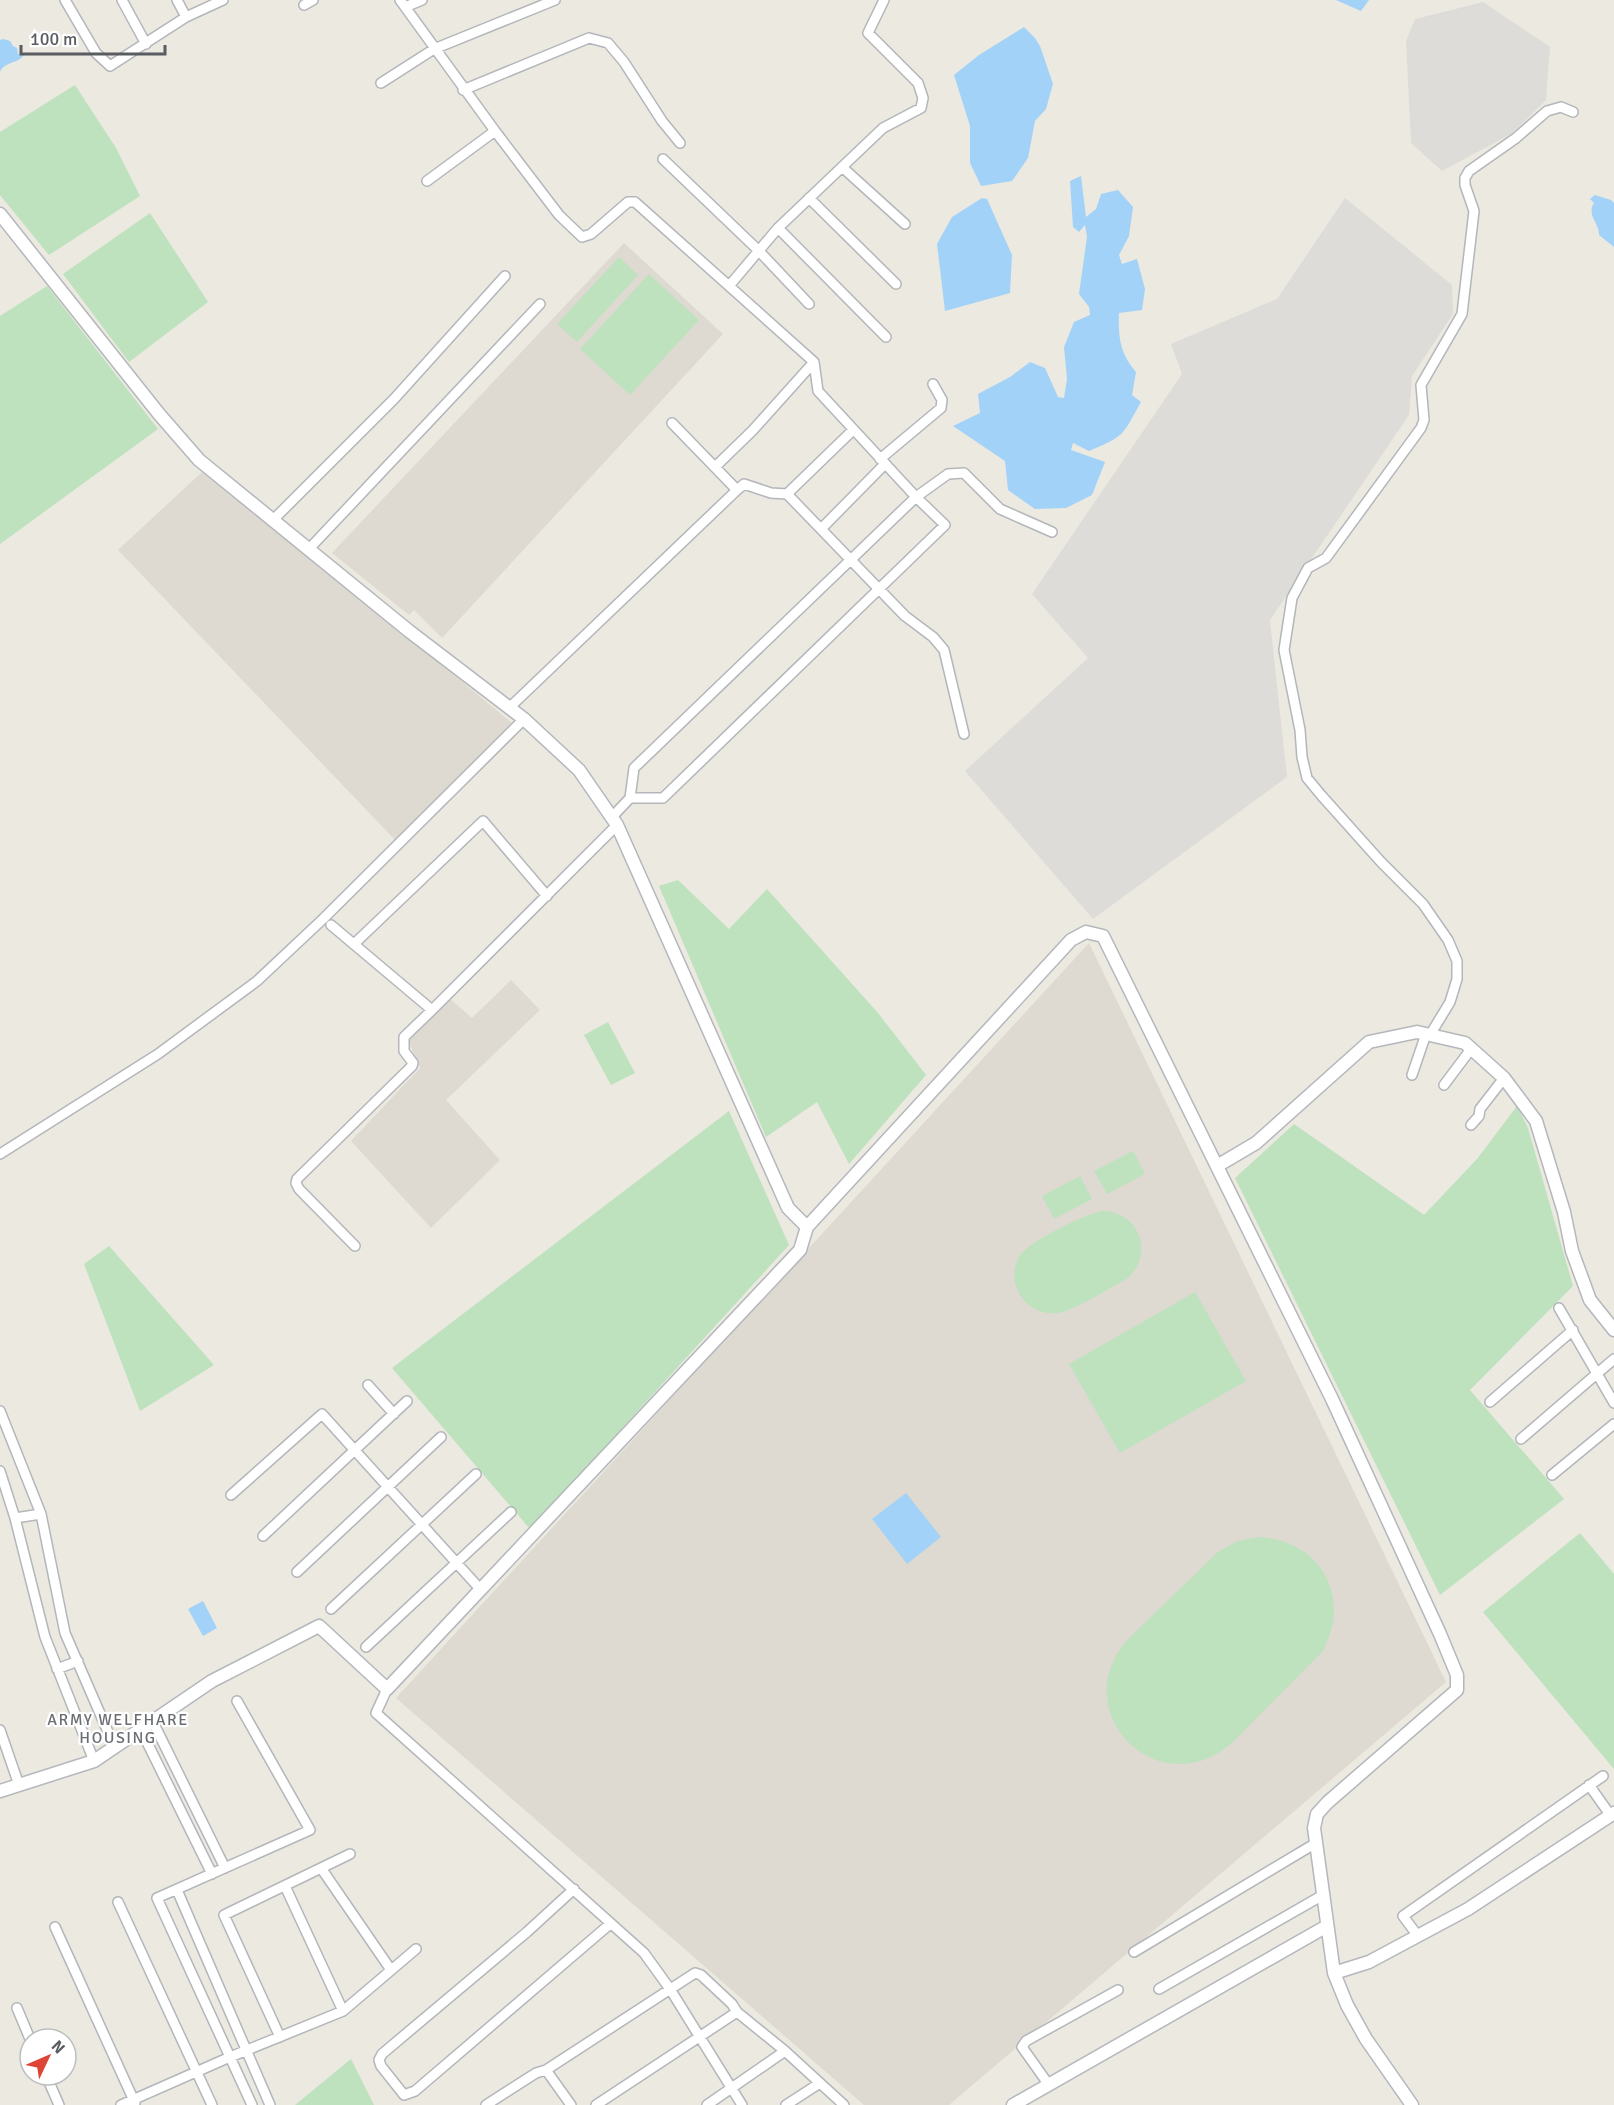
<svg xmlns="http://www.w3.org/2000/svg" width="1614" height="2105" viewBox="0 0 1614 2105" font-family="Signika,sans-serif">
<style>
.industrial{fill:#dedcd8}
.education{fill:#dedad1}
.green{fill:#bee1be}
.water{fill:#a2d2f8}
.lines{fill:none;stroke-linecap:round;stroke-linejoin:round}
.street-casing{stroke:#b3b6ba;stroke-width:12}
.secondary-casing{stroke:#b4b7bc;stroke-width:15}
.street{stroke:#fff;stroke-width:9}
.secondary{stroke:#fff;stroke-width:12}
.labels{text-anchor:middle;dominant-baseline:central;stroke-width:4.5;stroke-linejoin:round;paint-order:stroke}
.neighbourhood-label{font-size:16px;letter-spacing:1.5px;fill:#6a6e72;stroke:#fff}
</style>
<rect width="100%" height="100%" fill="#ebe9e0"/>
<!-- industrial -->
<path class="industrial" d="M1483,2l67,45 -4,53 -33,33 -71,38 -31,-28 -5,-102 9,-22z
M1345,198l107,87 1,29 -41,62 -3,39 -139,205 17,157 -194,142 -128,-148 123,-113 -56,-64 150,-220 -11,-30 106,-45z"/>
<!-- education -->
<path class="education" d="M624,243l99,91 -281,304 -28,-28 -5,5 -77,-62z
M202,472l112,88 198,163 -115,119 -279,-292z
M1089,943l357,739 -497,423h-85l-468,-407z
M511,980l29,30 -94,90 54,60 -69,68 -80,-87 69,-73 -12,-28 41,-42 23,20z"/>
<!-- green -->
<path class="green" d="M75,85l41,63 24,48 -91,59 -49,-60v-63z
M150,213l58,89 -79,60 -66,-88z
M619,257l19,18 -61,67 -20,-18z
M649,274l50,46 -69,75 -50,-46z
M47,286l111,143 -158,115v-228z
M678,880l51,49 38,-40 111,124 48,62 -77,89 -32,-62 -51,35 -107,-251z
M608,1022l27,51 -24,12 -27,-50z
M1517,1106l11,22 45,158 -103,104 94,109 -124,96 -205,-417 59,-54 130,91 53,-56z
M729,1111l60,134 -259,284 -138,-161z
M1133,1151l12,23 -38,20 -13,-23z
M1080,1176l12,23 -38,20 -12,-23z
M1103,1211c37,1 51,43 25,67 -19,10 -47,29 -66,34 -32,8 -59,-26 -43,-55 8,-15 68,-44 84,-46z
M109,1246l105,119 -74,46 -56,-147z
M1195,1292l51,89 -126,72 -51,-89z
M1580,1533l34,41v195l-131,-157z
M1259,1537c62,3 94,61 63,115l-89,90c-73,66 -170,-30 -105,-103l91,-88 19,-10z
M351,2059l23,46h-79z"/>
<!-- water -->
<path class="water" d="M1336,0h33l-8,11z
M1024,27l11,11 5,8 13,38 -7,25 -11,12 -7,37 -16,23 -31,5 -11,-23v-37l-16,-51 25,-20z
M3,39l7,2 3,5 4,2 1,6 6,1c-6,9 -19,6 -24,17v-32z
M1081,176l5,41 10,-8 5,-15 17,-4 15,17 -4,29 -10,19 3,9 15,-5 8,30 -3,21 -23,3c-1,24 1,41 17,59l-4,23 9,7c-19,34 -16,34 -52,49l-16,-8 -2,7 34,12 -13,33 -26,13 -31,1 -27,-19 -3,-29 -52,-35 27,-13 -2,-19 32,-17 20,-15 15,6 13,29 6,1 3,-19 -3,-32 10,-25 16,-7 -1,-8 -10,-13 8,-57 -2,-12 -6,7 -6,-5 -3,-46z
M1595,195l16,5 3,3v44l-15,-12c1,-11 -13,-20 -5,-32l-4,-4z
M982,198l5,1 25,56 -2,38 -65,18 -8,-67 15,-27z
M906,1493l35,44 -34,27 -35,-45z
M203,1601l14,27 -14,8 -15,-27z"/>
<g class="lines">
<defs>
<path id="street" d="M65,0l31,53 14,13 76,-49 37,-17
M122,0l24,44
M177,0l9,17
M400,0l95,131 64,84 23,22 9,-3 37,-32h7l179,160 4,29 98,106 -282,271 -4,30 -18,19
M304,5l9,-5
M405,7l17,-7
M381,83l53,-34 121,-49
M463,90l126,-52 19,5 16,19 38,59 18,22
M663,159l95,91 51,54
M842,167l63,57
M427,181l68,-50
M809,198l87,86
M778,228l108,109
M729,286l49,-58 105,-100 38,-20 2,-10 -5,-15 -50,-50 16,-33
M672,423l65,67
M880,459l61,-51 1,-8 -9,-16
M715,467l38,-37 61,-68
M787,494l118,122 28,21 11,13 20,84
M272,521l122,-122 111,-123
M822,528l63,-64
M308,550l232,-246
M509,708l228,-218 7,-6 27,9 16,1 66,-64
M630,798h33l282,-273 -29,-28 32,-23 16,-1 36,36 52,23
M331,925l101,85
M354,944l129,-123 64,75
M1430,1035l20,-33 7,-23v-18l-9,-21 -25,-36 -42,-42 -60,-67 -14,-17 -5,-21 -2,-27 -16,-80 8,-52 16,-30 18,-10 95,-130 3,-8 -3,-35 41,-71 12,-103 -9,-26v-7l4,-7 47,-33 31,-27 14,-4 12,5
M1412,1075l14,-41
M1444,1085l27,-36
M1471,1125l8,-9 1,-7 24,-31
M0,1154l158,-100 99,-73 66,-62 201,-200
M355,1246l-56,-57 -3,-6 1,-4 115,-113 1,-3 -9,-12v-14l28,-27 185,-185
M1559,1308l55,95
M368,1385l26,29
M1490,1402l83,-72
M0,1411l41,103 24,119 50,115
M1521,1439l93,-80
M0,1471l15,47 30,119 49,124
M1552,1475l62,-51
M231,1495l91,-81 159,176
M15,1518l26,-4
M263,1536l144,-135
M297,1572l144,-135
M331,1609l145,-135
M366,1647l145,-135
M57,1669l21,-8
M387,1689l-11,24 268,240 26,36 72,116
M237,1701l73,129 -153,68 95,207
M153,1722l72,146
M0,1730l19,55
M141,1730l71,144
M1589,1785l22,31
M321,1868l70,102
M285,1886l58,125
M574,1889l-47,43 -145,122 -3,6 2,6 23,29 11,-4 195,-167
M177,1890l93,215
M118,1902l94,203
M55,1927l80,176
M1418,1936l-15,-20 200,-140
M1134,1952l182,-109
M1159,1989l164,-94
M17,2008l13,31
M280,2037l-56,-122 126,-61
M546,2070l25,35
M46,2075l13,30
M1049,2085l-27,-38 4,-6 92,-51
M121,2105l109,-48 113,-46 73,-62
M486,2105l50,-32 10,-3 149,-97 6,2 31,29 5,8 48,39 59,54
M596,2105l141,-93
M707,2105l78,-54
M786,2105l34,-22"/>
<path id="secondary" d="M0,214l159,200 40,46 210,171 115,88 55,51 38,55 171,383 19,19 264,-287 15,-8 17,4 229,463 108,235 17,41v15l-129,112 -11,12 -3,14 20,145 13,32 19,34 46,66
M1217,1166l39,-23 113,-101 48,-10 48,11 39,35 32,43 28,91 8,39 18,49 24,30
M0,1791l94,-30 118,-80 107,-55 68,63 413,-439 7,-23
M1334,1973l35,-11 99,-53 146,-96
M1013,2105l314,-179"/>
</defs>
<!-- street casing -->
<use href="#street" class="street-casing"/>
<!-- secondary casing -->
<use href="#secondary" class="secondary-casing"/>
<!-- street -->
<use href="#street" class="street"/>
<!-- secondary -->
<use href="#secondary" class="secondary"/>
</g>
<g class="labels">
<!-- neighbourhood labels -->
<g class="neighbourhood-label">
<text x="118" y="1720">ARMY WELFHARE<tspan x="118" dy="18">HOUSING</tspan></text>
</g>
</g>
<!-- north arrow -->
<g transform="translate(48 2057) rotate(46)"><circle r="28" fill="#ffffff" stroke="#bdbebf" stroke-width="1.5"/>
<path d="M0-4.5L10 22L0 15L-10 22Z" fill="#dc4535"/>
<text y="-9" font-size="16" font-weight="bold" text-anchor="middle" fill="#595c60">N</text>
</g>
<!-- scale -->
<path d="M21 45v9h144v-9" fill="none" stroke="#595c60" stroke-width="3"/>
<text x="30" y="45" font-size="18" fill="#595c60" stroke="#ffffff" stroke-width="4.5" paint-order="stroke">100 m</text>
</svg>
